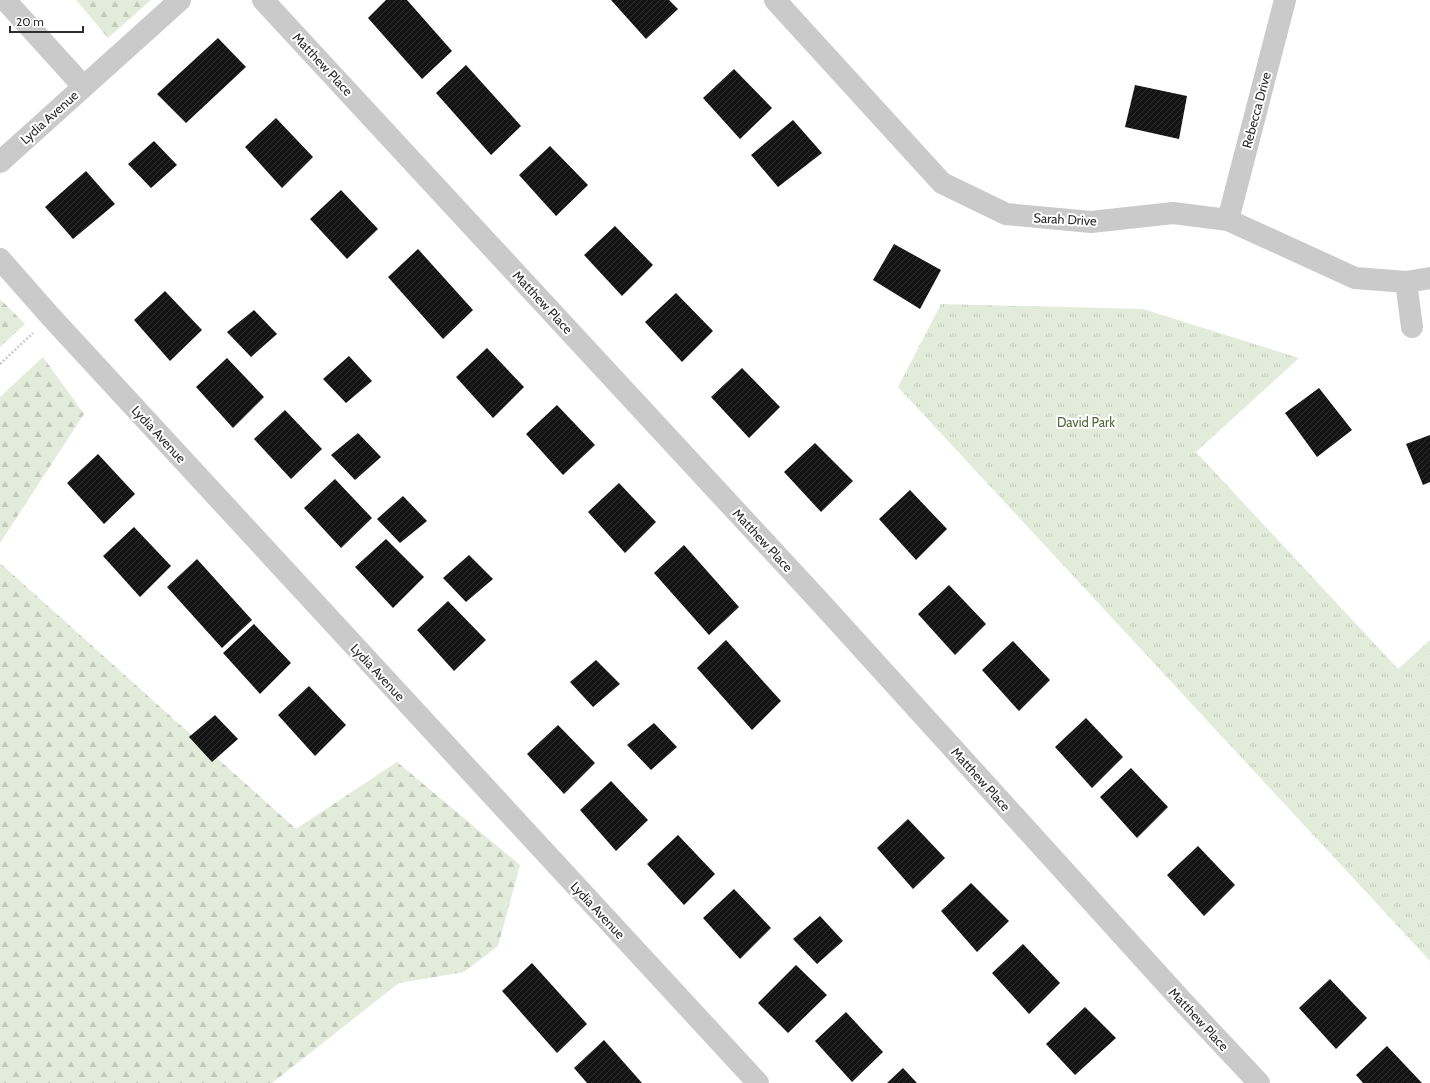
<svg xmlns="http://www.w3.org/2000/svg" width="1430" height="1083" viewBox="0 0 1430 1083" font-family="Cabin,sans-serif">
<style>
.forest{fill:url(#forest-firs)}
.park{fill:url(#park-tufts)}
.building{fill:url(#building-hatch)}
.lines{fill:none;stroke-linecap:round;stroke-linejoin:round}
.path{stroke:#cacaca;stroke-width:2.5;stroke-dasharray:2 2;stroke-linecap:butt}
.street{stroke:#cacaca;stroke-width:22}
.labels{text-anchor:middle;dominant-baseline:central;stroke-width:4;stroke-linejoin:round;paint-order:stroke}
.street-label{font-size:13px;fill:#2d2d2d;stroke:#fff}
.park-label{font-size:13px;fill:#506a39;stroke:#fff}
</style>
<defs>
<pattern id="forest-firs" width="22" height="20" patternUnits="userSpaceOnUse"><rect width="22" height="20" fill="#e3ebda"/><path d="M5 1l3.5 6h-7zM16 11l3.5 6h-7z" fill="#c3cabb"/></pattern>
<pattern id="park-tufts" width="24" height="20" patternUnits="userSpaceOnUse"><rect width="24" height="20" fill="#e3ebda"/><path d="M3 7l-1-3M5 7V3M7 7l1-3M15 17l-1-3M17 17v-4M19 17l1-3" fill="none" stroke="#c3cabb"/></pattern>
<pattern id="building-hatch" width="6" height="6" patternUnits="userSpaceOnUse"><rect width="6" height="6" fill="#141414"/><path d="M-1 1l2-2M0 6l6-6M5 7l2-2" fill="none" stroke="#2e2e2e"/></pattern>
</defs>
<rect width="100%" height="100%" fill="#fff"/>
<!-- forest -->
<path class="forest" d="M76,0h75l-43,38z
M0,299l25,25 -25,23z
M43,357l41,57 -84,129v-146z
M0,563l296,266 101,-67 123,103 -22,81 -34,26 -65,11 -127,100h-272z"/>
<!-- park -->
<path class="park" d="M941,304l202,5 156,49 -103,94 202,217 32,-29v321l-532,-574z"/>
<!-- building -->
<path class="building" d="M386,0h21l45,51 -30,28 -54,-61z
M611,0h58l9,9 -32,30z
M218,38l28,29 -60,56 -29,-29z
M466,65l55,61 -30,29 -55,-62z
M734,69l38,39 -32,31 -37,-41z
M1135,85l52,11 -8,43 -54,-12z
M276,118l37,39 -31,31 -37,-41z
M793,120l29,33 -44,34 -27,-32z
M154,141l23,24 -26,23 -23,-24z
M550,146l38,39 -32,31 -37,-41z
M86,171l29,33 -42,35 -28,-32z
M341,190l37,39 -31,30 -37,-40z
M615,226l38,39 -31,31 -38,-41z
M894,244l47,26 -21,39 -47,-29z
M418,249l55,61 -30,29 -55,-62z
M165,291l37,39 -32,31 -36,-41z
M676,293l37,38 -31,31 -37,-40z
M254,310l23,24 -26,23 -24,-25z
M487,348l37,39 -31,31 -37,-41z
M349,356l23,25 -26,22 -23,-24z
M227,358l37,39 -31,31 -37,-41z
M742,368l38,39 -31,31 -38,-41z
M1319,388l33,42 -35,27 -32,-44z
M557,405l38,40 -32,30 -37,-41z
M285,410l37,39 -31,30 -37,-40z
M358,433l23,24 -26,23 -24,-25z
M1430,435v47l-7,3 -17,-41z
M815,443l38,38 -32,31 -37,-40z
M98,454l37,40 -31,30 -37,-41z
M335,479l37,39 -31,30 -37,-40z
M619,483l37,39 -31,31 -37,-41z
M910,490l37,39 -31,31 -37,-41z
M403,496l24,25 -27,22 -23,-24z
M134,527l37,39 -31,31 -37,-41z
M386,539l38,38 -31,31 -38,-41z
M684,545l55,62 -30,28 -55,-62z
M469,555l24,24 -27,23 -23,-24z
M197,559l55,61 -30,28 -55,-61z
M949,585l37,39 -31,31 -37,-41z
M448,601l38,39 -32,31 -37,-41z
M254,624l37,39 -31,31 -37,-41z
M726,640l55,61 -29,29 -55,-62z
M1013,641l37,39 -31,31 -37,-41z
M596,660l24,24 -27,23 -23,-25z
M309,686l37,39 -31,31 -37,-41z
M215,715l23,24 -26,23 -23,-25z
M1086,718l37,39 -31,31 -37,-41z
M654,723l23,24 -26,23 -24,-25z
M558,725l37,38 -31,31 -37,-40z
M1131,768l37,39 -31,31 -37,-41z
M611,781l37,39 -32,31 -36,-41z
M908,819l37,39 -32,31 -36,-41z
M678,835l37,39 -31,31 -37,-41z
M1198,846l37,39 -31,31 -37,-41z
M971,883l38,38 -32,31 -36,-41z
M734,889l37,39 -31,31 -37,-41z
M820,916l23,25 -26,23 -24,-25z
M1023,944l37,39 -31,31 -37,-41z
M532,963l55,61 -30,29 -55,-62z
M796,965l31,30 -39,38 -30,-30z
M1330,979l37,39 -31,31 -37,-41z
M1085,1007l31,31 -41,37 -29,-31z
M846,1012l37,40 -31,30 -37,-41z
M604,1040l38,43h-55l-13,-15z
M1387,1046l35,37h-59l-7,-8z
M903,1068l14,15h-30z"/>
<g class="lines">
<!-- path -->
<path class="path" d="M0,364l33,-31"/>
<!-- street -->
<path class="street" d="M5,0l78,86
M263,0l559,604 361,398 76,81
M775,0l167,183 64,31 85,8 82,-9 55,7 127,58 51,4 24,-4
M0,162l180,-162
M1228,220l57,-220
M0,259l51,58 707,766
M1406,282l6,45"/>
</g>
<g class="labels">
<!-- street labels -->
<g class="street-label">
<text transform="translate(323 64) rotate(47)">Matthew Place</text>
<text transform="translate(1256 110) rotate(-75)">Rebecca Drive</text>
<text transform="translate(49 117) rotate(-42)">Lydia Avenue</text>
<text transform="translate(1065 219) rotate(3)">Sarah Drive</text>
<text transform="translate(543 302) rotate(47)">Matthew Place</text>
<text transform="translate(159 434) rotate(47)">Lydia Avenue</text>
<text transform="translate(763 540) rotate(47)">Matthew Place</text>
<text transform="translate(378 672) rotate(47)">Lydia Avenue</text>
<text transform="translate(981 779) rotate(48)">Matthew Place</text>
<text transform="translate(598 910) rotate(47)">Lydia Avenue</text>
<text transform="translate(1199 1019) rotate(47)">Matthew Place</text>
</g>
<!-- park labels -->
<g class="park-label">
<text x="1086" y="422">David Park</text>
</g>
</g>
<!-- scale -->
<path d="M10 26v6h73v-6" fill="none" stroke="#2d2d2d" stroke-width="2"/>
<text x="16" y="26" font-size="12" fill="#2d2d2d" stroke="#ffffff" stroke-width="3" paint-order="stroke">20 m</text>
</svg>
